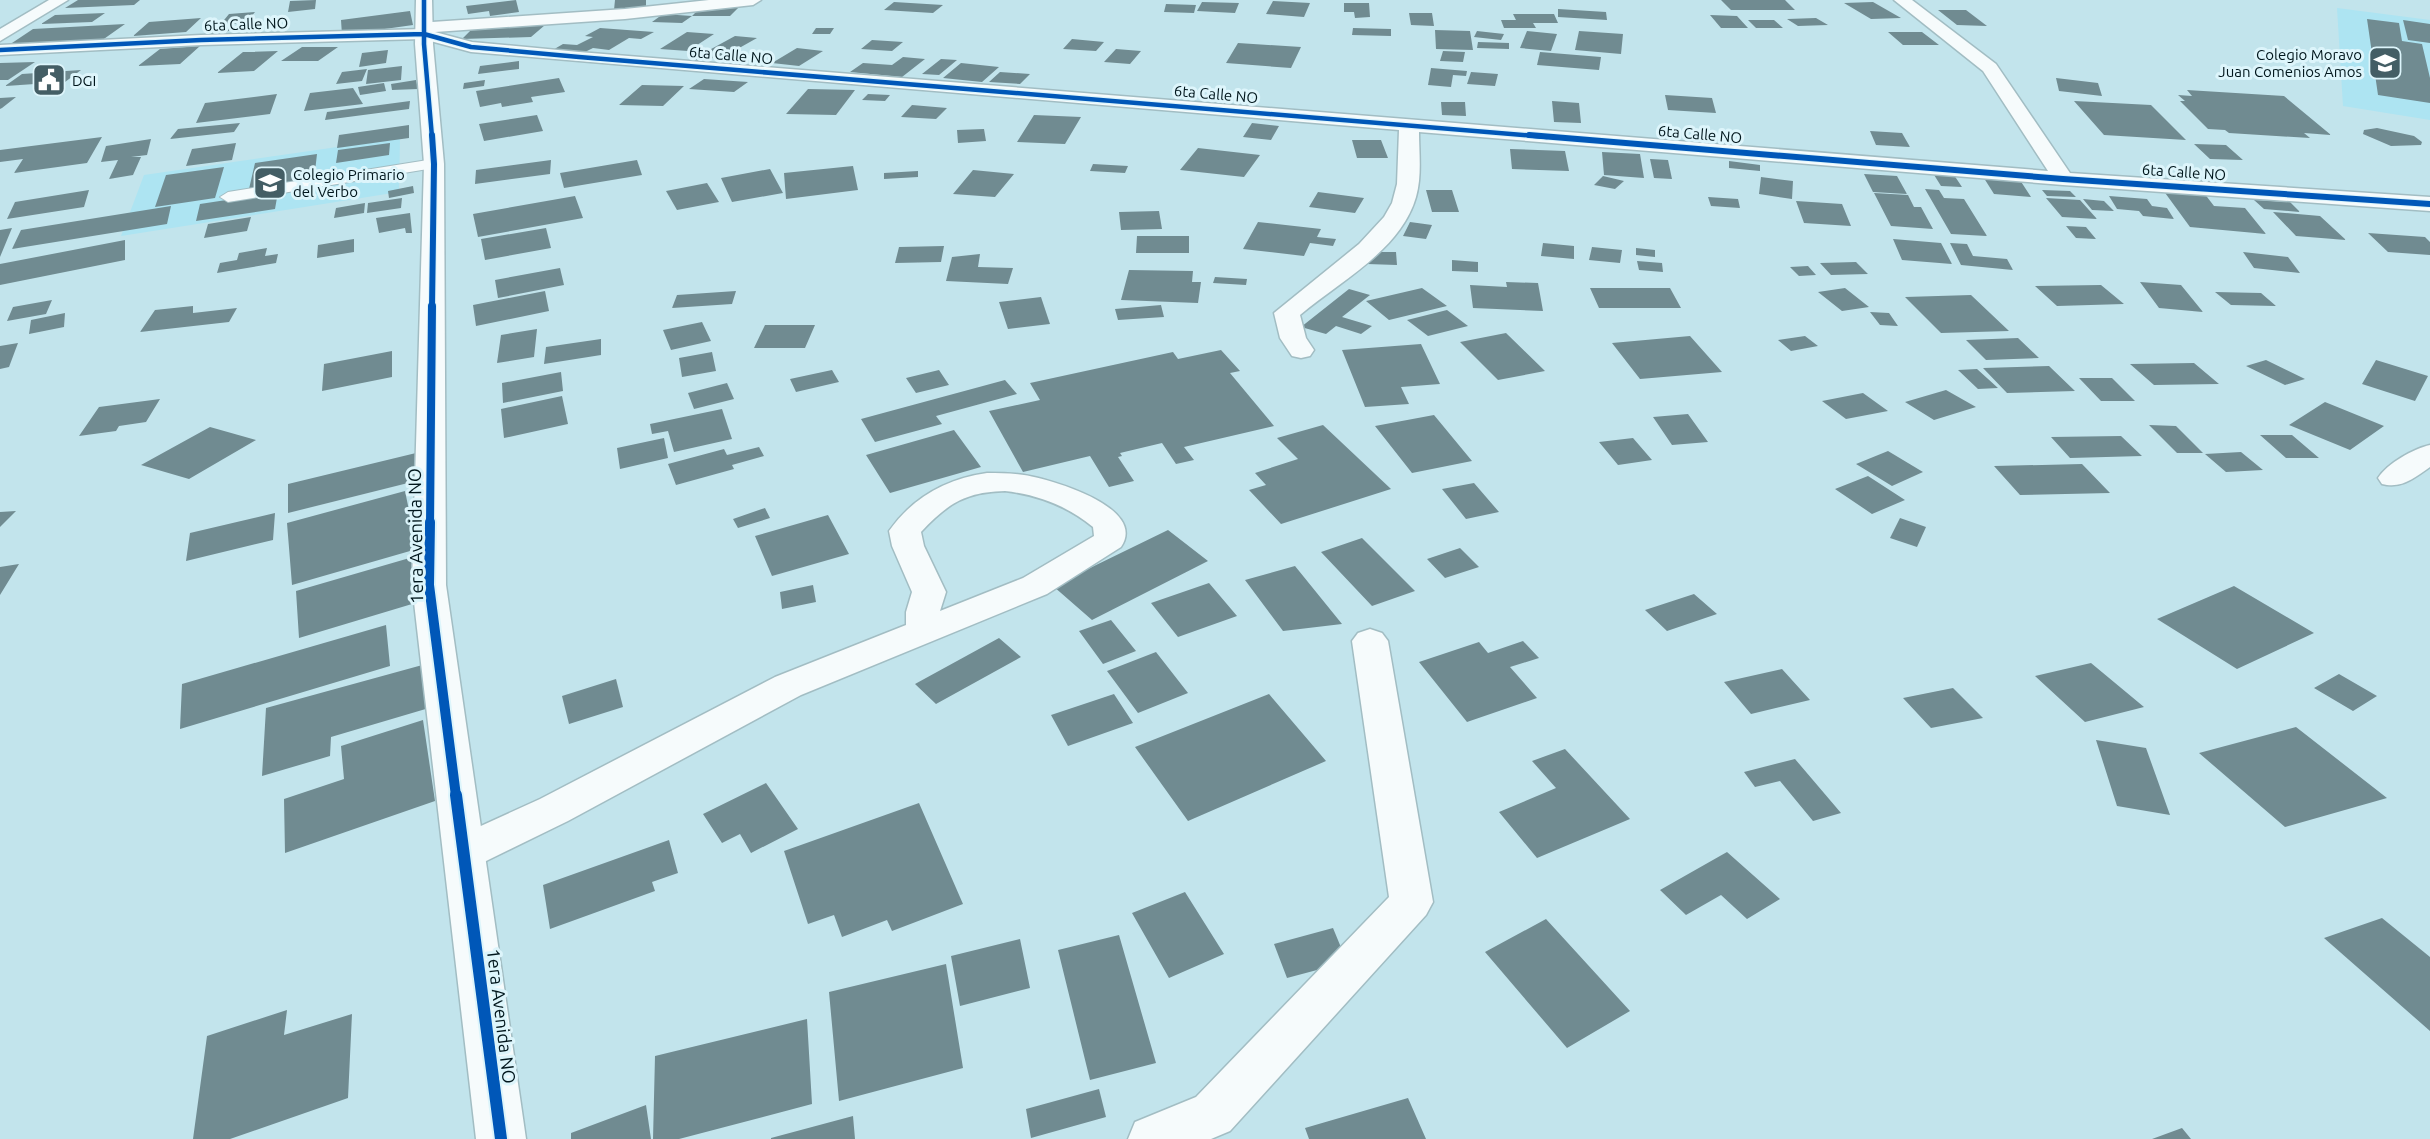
<svg xmlns="http://www.w3.org/2000/svg" width="2430" height="1139" viewBox="0 0 2430 1139" font-family="Ubuntu,sans-serif">
<style>
.built{fill:#ade4f2}
.building{fill:#708b91}
.lines{fill:none;stroke-linecap:round;stroke-linejoin:round}
.service-casing{stroke:#a2bdc3;stroke-width:2}
.minor-casing{stroke:#a2bdc3;stroke-width:3}
.tertiary-casing{stroke:#a2bdc3;stroke-width:3}
.service{fill:#f6fbfc;fill-rule:evenodd}
.minor{fill:#f6fbfc;fill-rule:evenodd}
.tertiary{fill:#f6fbfc;fill-rule:evenodd}
.cycleway-far4-casing{stroke:#ddf5fb;stroke-width:7}
.cycleway-far3-casing{stroke:#ddf5fb;stroke-width:8}
.cycleway-far2-casing{stroke:#ddf5fb;stroke-width:10}
.cycleway-far1-casing{stroke:#ddf5fb;stroke-width:14}
.cycleway-casing{stroke:#ddf5fb;stroke-width:16}
.cycleway-far4{stroke:#0057b8;stroke-width:4.5}
.cycleway-far3{stroke:#0057b8;stroke-width:6}
.cycleway-far2{stroke:#0057b8;stroke-width:8}
.cycleway-far1{stroke:#0057b8;stroke-width:10}
.cycleway{stroke:#0057b8;stroke-width:12}
.labels{text-anchor:middle;dominant-baseline:central;stroke-width:6;stroke-linejoin:round;paint-order:stroke}
.far-street-label{font-size:15px;fill:#00161c;stroke:#ddf5fb}
.far-poi-label{font-size:15px;fill:#00161c;stroke:#ddf5fb;text-anchor:start}
.street-label{font-size:18px;fill:#00161c;stroke:#ddf5fb}
</style>
<rect width="100%" height="100%" fill="#c2e4ec"/>
<!-- built -->
<path class="built" d="M2337,8l93,12v100l-87,-14z
M400,138l-1,54 -278,44 23,-61z"/>
<!-- building -->
<path class="building" d="M78,0h62l-6,5 -69,3z
M316,0l-1,9 -27,3 2,-11z
M516,0l3,12 -29,4 -1,-5 -21,3 -2,-8z
M615,0h31v7l-32,3z
M1721,0h64l10,10h-64z
M1273,1l37,2 -6,14 -38,-3z
M894,2l49,3 -10,8 -49,-3z
M1202,2l37,1 -4,10 -38,-2z
M1873,2l28,16 -30,1 -27,-16z
M1344,3h25l1,14 -15,1 -1,-6h-10z
M1166,4l30,1 -2,8 -30,-1z
M701,7h38l-9,9h-38l-10,7 -30,-1 11,-8 29,2z
M1558,9l48,3 1,8 -49,-3z
M1938,10h28l21,16 -30,-1z
M410,11l3,14 -71,10 -1,-15z
M255,12l-9,11 -26,2 9,-11z
M105,13l-13,9 -51,2 14,-9z
M1409,13h23l2,13 -23,-1z
M1513,14h41l4,9h-25l3,5h-32l-3,-8h15z
M1710,15l27,1 11,12h-27z
M201,18l-15,14 -53,4 16,-14z
M1816,18l12,7 -30,1 -11,-7z
M2367,19l32,4 3,18 20,3 8,34v25l-52,-8z
M1748,20h26l9,8h-27z
M2403,20l27,4v19l-22,-3z
M125,24l-24,17 -95,6 27,-18z
M545,25l-14,12 -69,2 12,-12z
M215,27h19l-11,8h-20z
M600,28l54,4 -13,7 -12,-1 -20,12 -16,-2 -10,5 -32,-2 12,-7 14,1 16,-8 -8,-1z
M816,28h18l-4,6h-18z
M1353,28l38,1v7l-39,-1z
M1435,30l35,1 3,19 -37,-1z
M1477,31l27,3 -3,6 -27,-3z
M1527,31l30,3 -6,17 -31,-3z
M1579,31l44,3 -2,20 -46,-4z
M687,32l27,2 -26,17 -28,-2z
M1888,32h34l17,13h-36z
M735,36l22,2 -32,18h-8l-12,6 -14,-2z
M1072,39l32,3 -8,9 -33,-2z
M872,40l31,2 -11,9 -31,-2z
M1478,42l31,1v6l-32,-1z
M1238,43l63,4 -10,21 -65,-5z
M200,46l-20,18 -42,2 22,-17z
M302,47h36l-20,14h-37z
M797,48l26,3 -24,15 -27,-3z
M1116,49l25,2 -11,13 -26,-2z
M388,50l-2,13 -27,4 3,-14z
M278,51l-24,20 -37,2 26,-21z
M1443,51l22,1 -2,10 -23,-1z
M1540,52l61,5 -2,13 -62,-5z
M903,57l22,2 -23,18 -52,-5 13,-9 29,2z
M941,59l16,1 -18,15 -17,-1z
M519,61v8l-41,5 2,-8z
M35,62l-27,18h-8v-17z
M961,63l38,4 -17,15 -39,-4z
M402,66l-1,14 -35,4 2,-14z
M1431,68l36,3 -1,5 -13,-1 -2,12 -23,-2z
M367,69l-5,12 -26,3 6,-12z
M81,70l-16,12 -60,4 17,-12z
M1000,72l30,2 -10,10 -31,-2z
M1471,72l27,2 -3,12 -28,-2z
M559,78l6,14 -34,5 2,5 -31,5 -1,-4 -21,4 -4,-16z
M2056,78l42,5 4,13 -43,-5z
M704,79l44,3 -14,10 -45,-3z
M416,80l2,9 -26,1 -1,-6z
M485,80l-1,6 -21,3 1,-6z
M384,83l2,8 -26,4 -2,-8z
M642,85l42,1 -21,20 -44,-1z
M353,88l10,16 -59,7 6,-18z
M808,89l47,1 -19,25 -50,-1z
M2187,90l97,6 47,39 -27,-2 6,5 -81,-5 -4,-3 -17,-1 -28,-28h5l-7,-6 14,1z
M277,94l-7,20 -74,9 9,-20z
M868,94l22,1 -5,6 -23,-1z
M1665,95l47,3 4,15 -48,-3z
M16,97l-14,11 -2,1v-11z
M410,101l-1,8 -84,11 2,-8z
M1552,101l27,2 2,20 -27,-1z
M2074,101l77,4 35,35 -82,-5z
M1441,102h24l1,14 -24,-1z
M912,105l35,3 -11,11 -35,-2z
M537,115l6,16 -59,10 -5,-17z
M1034,115l47,2 -16,27 -48,-2z
M240,123l-6,9 -64,7 8,-10z
M1252,123l27,3 -8,14 -28,-3z
M409,125v13l-72,10 2,-13z
M2377,128l37,8 8,6 -1,3 -30,1 -28,-12 1,-4z
M984,129l2,12 -28,2 -1,-13z
M1870,131l32,2 8,14 -34,-2z
M102,137l-15,26 -73,10 9,-14 -23,3v-12z
M151,139l-4,16 -16,2h10l-8,18 -24,4 9,-19 -17,2 5,-16z
M1352,140h29l7,18h-31z
M236,143l-4,17 -46,6 6,-17z
M390,143l-1,12 -53,8 2,-13z
M2194,144l32,1 17,15 -33,-1z
M1198,148l62,7 -16,22 -64,-7z
M1510,149l55,2 4,20 -57,-2z
M1602,152l38,2 4,24 -40,-3z
M317,154l-3,26 -65,9 6,-26z
M1650,159l18,1 4,19 -18,-1z
M551,160l-1,14 -75,10 1,-14z
M637,160l5,15 -78,13 -4,-15z
M1729,161l31,4v6l-31,-3z
M1093,164l35,2 -3,7 -35,-2z
M853,166l5,24 -72,9 -2,-26z
M224,167l-9,31 -60,9 11,-32z
M770,169l13,24 -51,9 -11,-24z
M973,170l41,4 -19,23 -42,-3z
M1931,170l21,2 10,15 -21,-1z
M918,171v6l-34,2v-6z
M1864,174l33,2 10,18 -34,-2z
M1982,175l36,2 13,20 -37,-3z
M1603,176l21,5 -9,8 -21,-4z
M1761,177l32,4 -1,18 -33,-5z
M707,183l12,19 -42,8 -11,-19z
M413,186l1,7 -25,5 -1,-7z
M1925,189l14,1 5,8 20,1 23,37 -36,-2z
M89,190l-5,17 -77,12 8,-17z
M1426,190h26l7,22h-27z
M2042,190l28,1 6,6 -29,-1z
M2163,190l41,3 10,13 31,2 21,26 -76,-7z
M278,192l-3,17 -79,12 4,-17z
M1318,192l46,6 -9,15 -46,-6z
M1874,193l34,2 6,12h7l12,22 -42,-3z
M575,196l8,22 -105,19 -5,-23z
M2109,196l38,3 5,7 15,2 7,11 -31,-3 -4,-5 -22,-2z
M1708,197l30,2 2,9 -29,-2z
M402,198l-1,10 -34,5 1,-10z
M2046,198l34,2 17,19 -35,-2z
M2083,199l21,2 10,10 -22,-1z
M2254,200l36,2 10,10 -36,-3z
M1796,201l46,3 9,22 -47,-3z
M365,203l-1,10 -30,5 2,-10z
M171,206l-4,18 -155,25 9,-19z
M1159,211l3,18 -41,1 -2,-18z
M2273,212l47,4 26,24 -50,-4z
M410,213l2,20h-6l-1,-5 -26,5 -3,-15z
M251,217l-4,14 -43,7 4,-14z
M1258,222l63,7 -4,8 19,2 -3,7 -23,-3 -6,13 -61,-7z
M1410,222l22,3 -6,14 -23,-3z
M2066,226l20,1 10,12 -20,-1z
M12,228l-12,29v-27z
M546,228l5,20 -66,12 -4,-21z
M2368,233l57,4 5,5v13l-42,-3z
M1137,236h52v17h-53z
M354,239v13l-37,6 1,-13z
M1893,239l48,4 11,21 -50,-4z
M125,240v20l-125,25v-21z
M1543,243l31,3v13l-33,-3z
M1950,243l17,1 6,12 34,3 6,11 -52,-5z
M944,246l-3,16 -46,1 4,-16z
M1592,247l30,3 -2,13 -31,-3z
M267,248l-2,8 13,-2 -2,9 -59,10 3,-10 17,-3 2,-7z
M1636,248l19,2v7l-19,-2z
M1381,252h15l1,13 -30,-1z
M2243,252l45,5 12,16 -46,-5z
M980,254l-2,13 35,1 -5,16 -62,-3 6,-24z
M1452,260l26,2v10l-26,-1z
M1637,261l25,2 1,9 -24,-2z
M1856,262l12,12 -37,1 -11,-12z
M1808,266l8,9 -17,1 -9,-9z
M560,268l4,17 -66,13 -3,-18z
M1129,270l64,1 -1,11h9l-3,21 -77,-3z
M1215,277l32,2 -1,6 -33,-2z
M1506,282l32,1 5,28 -70,-3 -3,-23 37,2z
M2140,282l41,3 22,27 -44,-4z
M2101,285l23,19 -67,2 -22,-20z
M1422,288l25,18 -58,14 -23,-19z
M1590,288h80l11,20h-82z
M1845,288l24,19 -27,4 -24,-19z
M1349,289l21,6 -28,22 30,9 -11,8 -25,-8 -10,8 -25,-7z
M545,291l4,20 -73,15 -3,-21z
M736,291l-4,13 -60,4 5,-13z
M2215,292l46,1 15,13 -45,-1z
M1971,295l38,36 -68,2 -36,-36z
M1041,297l9,27 -42,5 -9,-27z
M52,300l-6,14 -39,7 6,-14z
M1161,305l3,12 -46,3 -3,-11z
M193,306v7l44,-5 -8,14 -89,10 15,-22z
M1447,310l21,16 -40,10 -21,-16z
M1870,312l19,1 9,13 -18,-1z
M65,313l-1,14 -35,7 2,-14z
M702,322l9,19 -40,9 -8,-20z
M765,325h50l-10,23h-51z
M537,329l-3,28 -37,6 4,-28z
M1506,333l39,38 -47,9 -38,-38z
M1690,336l32,36 -82,7 -28,-36z
M1805,336l13,10 -27,5 -13,-11z
M2018,338l21,20 -53,2 -20,-20z
M601,339v16l-57,9 2,-17z
M18,343l-9,24 -9,2v-23z
M1421,344l19,40 -39,3 8,17 -44,3 -23,-57z
M1221,350l19,21 -10,2 44,53 -90,21 10,13 -18,4 -14,-21 -42,10 2,3 -4,1 16,24 -25,6 -19,-31 -67,16 -34,-61 51,-11 -10,-17 143,-31 5,7z
M392,351v26l-70,14 2,-27z
M712,352l4,19 -34,6 -3,-19z
M2266,360l39,19 -20,6 -39,-19z
M2376,360l52,16 -13,25 -53,-17z
M2194,363l25,21 -65,1 -24,-21z
M2049,366l26,25 -68,2 -24,-25z
M1977,369l21,19 -20,1 -20,-19z
M832,370l7,12 -43,10 -6,-13z
M939,370l10,15 -33,8 -10,-15z
M561,372l2,19 -60,12 -1,-20z
M2079,378h33l23,23h-34z
M1005,380l12,14 -81,22 6,8 -67,18 -14,-23z
M727,383l7,16 -40,10 -6,-16z
M1946,390l30,17 -42,13 -29,-18z
M1863,393l25,18 -42,8 -24,-18z
M562,396l6,28 -64,14 -3,-29z
M160,399l-14,23 -27,4 -3,5 -37,5 20,-29z
M2325,402l59,24 -34,24 -61,-25z
M722,409l10,30 -58,13 -6,-21 -16,3 -2,-10z
M1688,414l20,28 -36,3 -19,-28z
M1434,415l38,46 -60,12 -37,-47z
M1323,425l68,64 -110,35 -32,-34 17,-5 -11,-12 43,-14 -21,-21z
M2149,425l27,1 27,27h-26z
M210,427l46,13 -67,39 -48,-14z
M954,430l27,37 -91,26 -24,-38z
M2260,435h32l27,23h-33z
M2121,436l21,20 -72,2 -19,-21z
M664,438l4,20 -48,11 -3,-21z
M1633,438l19,22 -34,5 -19,-23z
M759,447l5,9 -32,9 2,4 -58,16 -8,-21 56,-15 3,6z
M1888,451l35,21 -31,14 -36,-22z
M2241,452l22,18 -37,2 -21,-18z
M416,453l4,27 -132,33v-29z
M2082,464l28,29 -90,2 -26,-29z
M1868,476l37,24 -33,14 -37,-25z
M1474,483l25,29 -33,7 -24,-30z
M405,491l12,58 -125,36 -5,-62z
M765,508l5,10 -32,10 -5,-9z
M16,511l-16,16v-15z
M275,513l-2,27 -87,21 4,-28z
M828,515l21,39 -77,22 -17,-40z
M1900,518l26,9 -9,20 -27,-9z
M1168,530l40,31 -116,59 -39,-34z
M1362,538l53,53 -43,15 -51,-54z
M1460,548l19,19 -34,11 -18,-19z
M413,557l9,44 -123,37 -3,-47z
M19,564l-19,31v-28z
M1295,566l47,58 -59,7 -38,-51z
M1209,583l28,33 -59,21 -27,-34z
M813,585l3,17 -34,7 -2,-17z
M2234,586l80,47 -77,36 -80,-50z
M1694,594l23,20 -50,17 -22,-21z
M1111,620l25,31 -33,13 -24,-33z
M386,625l4,41 -210,63 2,-45z
M999,638l22,19 -85,47 -21,-20z
M1523,641l16,17 -29,9 27,31 -70,24 -48,-60 60,-20 9,11z
M1156,652l32,41 -50,20 -31,-42z
M2091,663l53,44 -59,15 -50,-46z
M426,664l3,44 -98,29 -1,19 -68,20 4,-68z
M1782,669l28,31 -59,14 -27,-32z
M2339,674l38,22 -24,15 -39,-23z
M616,679l7,28 -54,17 -7,-28z
M1953,688l30,30 -52,10 -28,-30z
M1114,694l19,29 -65,23 -17,-31z
M1269,694l57,67 -138,60 -53,-74z
M423,720l12,81 -150,52 -1,-54 60,-20 -3,-33z
M2296,727l91,71 -102,29 -86,-74z
M2096,740l50,8 24,67 -53,-9z
M1565,749l65,70 -93,39 -38,-46 57,-24 -24,-27z
M1795,759l46,54 -28,8 -33,-40 -25,6 -11,-15z
M766,783l32,46 -47,24 -11,-19 -18,9 -19,-29z
M919,803l44,101 -71,27 -5,-11 -45,17 -8,-22 -26,9 -24,-73z
M669,840l9,33 -26,9 3,9 -105,38 -7,-44z
M1727,852l53,47 -33,20 -26,-24 -35,20 -26,-25z
M1185,892l39,62 -55,24 -37,-65z
M2382,918l48,39v74l-106,-93z
M1546,919l84,92 -63,37 -82,-96z
M1333,928l14,34 -60,16 -13,-34z
M1119,935l37,128 -66,17 -32,-130z
M1020,939l10,49 -70,18 -9,-50z
M946,964l17,104 -124,33 -10,-109z
M287,1010l-3,25 68,-21 -4,84 -118,41h-37l14,-103z
M807,1019l5,85 -133,35h-26l2,-83z
M1099,1089l7,28 -75,21 -5,-29z
M1408,1098l18,41h-117l-4,-11z
M646,1105l5,34h-80v-6z
M853,1116l2,23h-84v-1z
M2182,1128l9,11h-39z"/>
<g class="lines">
<defs>
<path id="service" d="M434,159l6,2 2,3 -2,3 -212,35 -8,-5 8,-5z"/>
<path id="minor" d="M709,0h52l-8,5 -128,14 -190,13 37,10 107,10 1469,119 -65,-100 -89,-71h18l84,64 74,109 360,24v14l-367,-26 -644,-53c0,21 3,44 -3,65 -15,53 -77,85 -116,118l6,23 8,12 -4,6 -9,2 -9,-2 -12,-18 -6,-25 85,-69 25,-27 8,-14 5,-19 2,-54 -928,-78 -48,-13 -222,6 -201,10v-10l201,-10 224,-6 1,-6 6,-1 193,-13z
M2430,445v22c-16,11 -28,22 -48,17l-4,-6c10,-15 35,-29 52,-33z
M987,473c12,0 24,0 37,2 26,4 124,32 97,72l-74,47 -246,101 -233,126 -88,43 -15,4 -15,-4 -6,-12 6,-12 90,-41 235,-122 131,-52v-13l6,-20 -20,-46 -3,-15c24,-34 57,-52 98,-58zM1005,491c34,4 62,15 88,36l1,9 -71,42 -83,33 6,-19 -22,-46 -3,-14c27,-29 45,-40 84,-41z
M1370,629l12,4 6,8 45,261 -7,13 -196,216 -19,8h-83l7,-17 61,-25 193,-200 -37,-256 6,-8z"/>
<path id="tertiary" d="M49,0h19l-68,41v-12z
M416,0h16l1,44 11,120 2,421 80,554h-50l-64,-554 12,-421 -9,-120z"/>
</defs>
<!-- service casing -->
<use href="#service" class="service-casing"/>
<!-- minor casing -->
<use href="#minor" class="minor-casing"/>
<!-- tertiary casing -->
<use href="#tertiary" class="tertiary-casing"/>
<!-- service -->
<use href="#service" class="service"/>
<!-- minor -->
<use href="#minor" class="minor"/>
<!-- tertiary -->
<use href="#tertiary" class="tertiary"/>
<defs>
<path id="cycleway-far4" d="M424,0v44l8,93
M0,50l201,-10 223,-6 47,13 108,10 968,80"/>
<path id="cycleway-far3" d="M432,135l2,29 -2,144
M1529,135l534,44 367,25"/>
<path id="cycleway-far2" d="M430,524l2,-218"/>
<path id="cycleway-far1" d="M430,522l-1,63 27,211"/>
<path id="cycleway" d="M456,795l45,344"/>
</defs>
<!-- cycleway-far4 casing -->
<use href="#cycleway-far4" class="cycleway-far4-casing"/>
<!-- cycleway-far3 casing -->
<use href="#cycleway-far3" class="cycleway-far3-casing"/>
<!-- cycleway-far2 casing -->
<use href="#cycleway-far2" class="cycleway-far2-casing"/>
<!-- cycleway-far1 casing -->
<use href="#cycleway-far1" class="cycleway-far1-casing"/>
<!-- cycleway casing -->
<use href="#cycleway" class="cycleway-casing"/>
<!-- cycleway-far4 -->
<use href="#cycleway-far4" class="cycleway-far4"/>
<!-- cycleway-far3 -->
<use href="#cycleway-far3" class="cycleway-far3"/>
<!-- cycleway-far2 -->
<use href="#cycleway-far2" class="cycleway-far2"/>
<!-- cycleway-far1 -->
<use href="#cycleway-far1" class="cycleway-far1"/>
<!-- cycleway -->
<use href="#cycleway" class="cycleway"/>
</g>
<!-- icons -->
<defs>
<symbol id="school-square" viewBox="-11 -11 22 22"><rect x="-9" y="-9" width="18" height="18" rx="4" fill="#445e65" stroke="#ddf5fb"/><path d="M0-5L7-2L0 1L-7-2ZM-4 1L0 2.5L4 1V4Q0 6-4 4Z" fill="#fff"/></symbol>
<symbol id="civic-square" viewBox="-11 -11 22 22"><rect x="-9" y="-9" width="18" height="18" rx="4" fill="#445e65" stroke="#ddf5fb"/><path d="M-.6-6.5H3V-4.5H.6V-3L4-1V1h2V6H-6V1h2V-1L-.6-3ZM-1.2 2.5V6h2.4V2.5Z" fill="#fff"/></symbol>
</defs>
<g fill-rule="evenodd">
<use href="#school-square" x="2366" y="44" width="38" height="38"/>
<use href="#civic-square" x="30" y="61" width="38" height="38"/>
<use href="#school-square" x="251" y="164" width="38" height="38"/>
</g>
<g class="labels">
<!-- far-street labels -->
<g class="far-street-label">
<text transform="translate(246 24) rotate(-2)">6ta Calle NO</text>
<text transform="translate(731 55) rotate(5)">6ta Calle NO</text>
<text transform="translate(1216 94) rotate(5)">6ta Calle NO</text>
<text transform="translate(1700 134) rotate(5)">6ta Calle NO</text>
<text transform="translate(2184 172) rotate(4)">6ta Calle NO</text>
</g>
<!-- far-poi labels -->
<g class="far-poi-label">
<text x="2362" y="54" text-anchor="end">Colegio Moravo<tspan x="2362" dy="17">Juan Comenios Amos</tspan></text>
<text x="72" y="80">DGI</text>
<text x="293" y="174">Colegio Primario<tspan x="293" dy="17">del Verbo</tspan></text>
</g>
<!-- street labels -->
<g class="street-label">
<text transform="translate(415 536) rotate(-91)">1era Avenida NO</text>
<text transform="translate(502 1016) rotate(83)">1era Avenida NO</text>
</g>
</g>
</svg>
